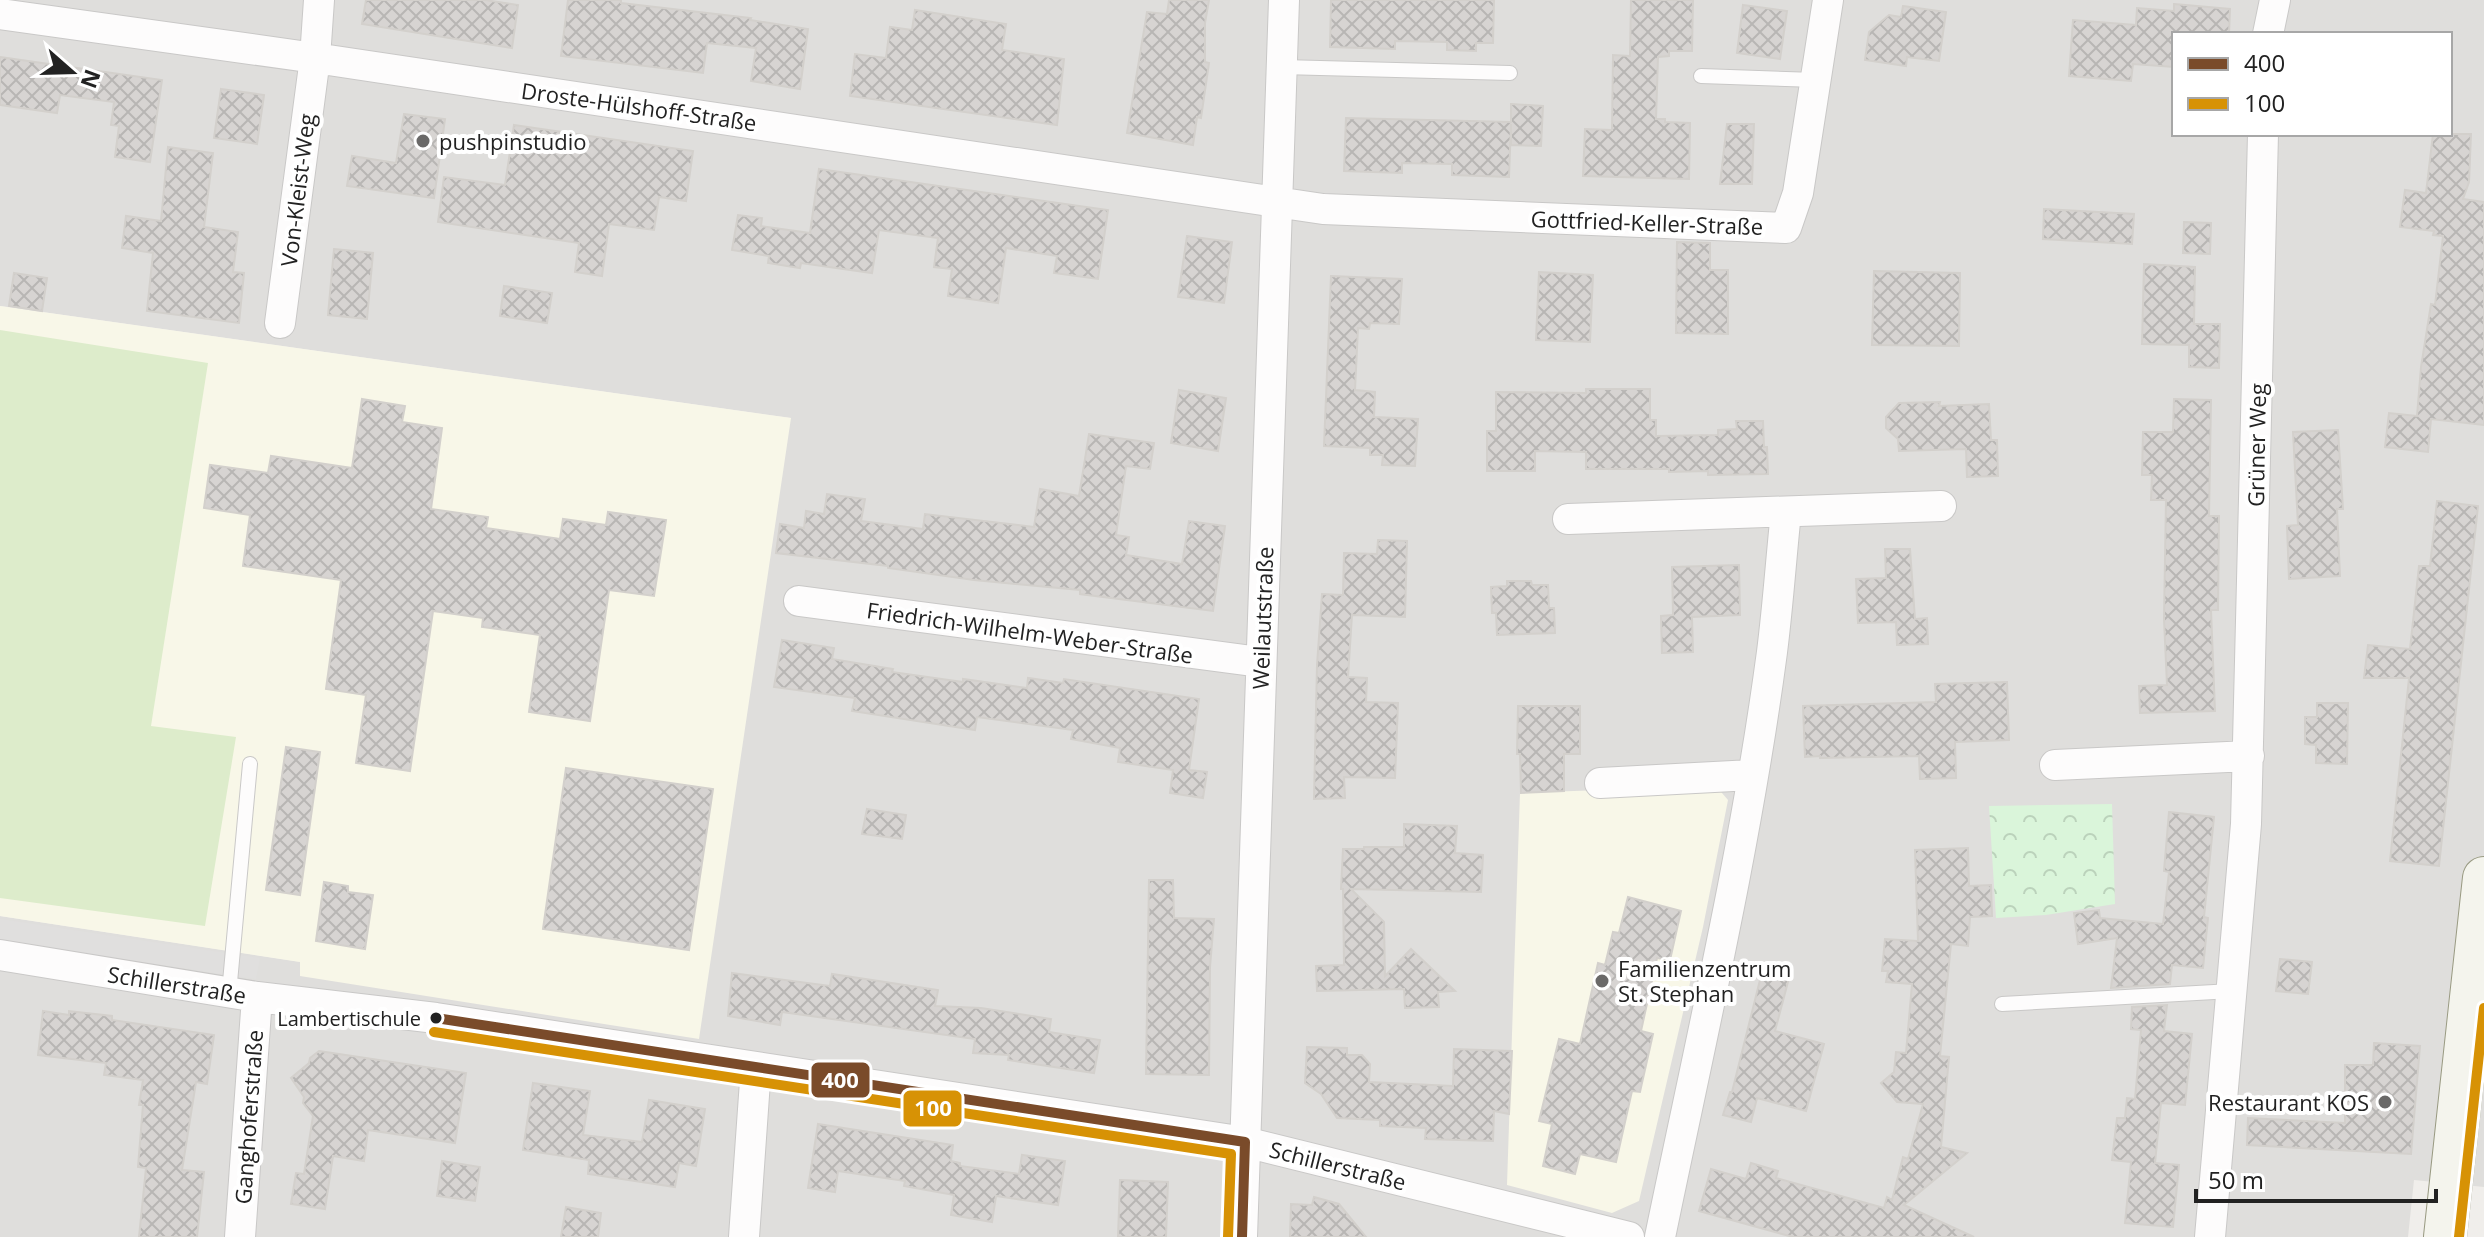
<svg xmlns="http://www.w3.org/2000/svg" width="2484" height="1237" viewBox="0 0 2484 1237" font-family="'Open Sans',sans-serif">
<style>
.residential{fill:#dfdedc;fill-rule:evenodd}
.education{fill:#f8f7e8}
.grass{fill:#ddeccb}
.park{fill:url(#park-crowns)}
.parking{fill:#e0dfde}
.building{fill:url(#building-cross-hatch);stroke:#d3d0cc;stroke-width:2}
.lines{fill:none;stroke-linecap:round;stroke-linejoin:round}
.lane-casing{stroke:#c9c8c7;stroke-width:16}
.street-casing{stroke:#c9c8c7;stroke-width:32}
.secondary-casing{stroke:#999a82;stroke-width:44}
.lane{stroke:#fdfcfc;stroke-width:14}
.street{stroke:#fdfcfc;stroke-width:30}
.secondary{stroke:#f4f4ed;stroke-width:42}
.bus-1-casing{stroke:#fff;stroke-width:16}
.bus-2-casing{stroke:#fff;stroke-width:16}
.bus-1{stroke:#7a4b2a;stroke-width:10}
.bus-2{stroke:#d79205;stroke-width:10}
.poi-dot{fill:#6a6968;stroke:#fff;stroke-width:3}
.bus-dot{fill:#222;stroke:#fff;stroke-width:3}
.labels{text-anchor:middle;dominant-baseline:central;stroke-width:8;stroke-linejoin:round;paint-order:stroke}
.bus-label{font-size:20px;fill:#222;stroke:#fff;text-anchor:end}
.street-label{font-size:22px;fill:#222;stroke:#fff}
.poi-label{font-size:22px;fill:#222;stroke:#fff;text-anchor:start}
.line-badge{stroke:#fff;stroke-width:3}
.badge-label{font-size:22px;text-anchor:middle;font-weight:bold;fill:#fff}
</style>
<defs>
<pattern id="park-crowns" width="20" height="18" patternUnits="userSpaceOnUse" patternTransform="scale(2)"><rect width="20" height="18" fill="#daf5da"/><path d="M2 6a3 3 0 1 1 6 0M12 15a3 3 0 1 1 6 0" fill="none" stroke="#bbd2bb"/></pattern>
<pattern id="building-cross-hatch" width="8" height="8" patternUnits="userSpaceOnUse" patternTransform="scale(2)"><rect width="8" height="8" fill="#d7d4d2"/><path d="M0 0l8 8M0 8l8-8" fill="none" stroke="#b8b6b4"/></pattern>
</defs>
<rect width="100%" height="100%" fill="#f0eeeb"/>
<!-- residential -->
<path class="residential" d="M0,0h2484v1187l-70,-7 -6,57h-2408v-321l301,46 -1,14 491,-558 -791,-112zM2174,34h276v100h-276z"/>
<!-- education -->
<path class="education" d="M0,306l791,112 -92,621 -399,-63v-14l-300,-46z
M1716,786l12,14 -25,127 -64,274 -27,12 -105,-28 13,-392z"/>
<!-- grass -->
<path class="grass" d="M0,330l208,33 -57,363 85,11 -31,189 -205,-28z"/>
<!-- park -->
<path class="park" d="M2112,804l3,100 -69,11 -50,3 -7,-112z"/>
<!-- parking -->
<path class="parking" d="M0,919l260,39 -4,21 -256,-38z"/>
<!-- building -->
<path class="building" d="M366,0h119l33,5 -6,43 -150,-24z
M568,0h53v3l130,15 -1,2 58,9 -8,60 -49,-8 5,-33 -49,-5 -4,30 -142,-17z
M1169,0h40l-4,23v39l4,1 -8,55 -4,-1 -4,28 -66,-12 20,-121 20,2z
M1331,0h163l-1,43h-17v8l-29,-1v-8l-52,-1v8l-65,-2z
M1631,0h62l-1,51h-23v5l-11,1 -2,62h9v3l25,1 -1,56 -106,-3 2,-47 27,1 1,-75 17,1z
M2174,4l56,5 -1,25h-55v33l-41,-3 -2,17 -62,-5 4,-56 63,5 1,-17 37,3z
M1743,5l44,6 -7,48 -43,-6z
M1903,6l43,6 -7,49 -32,-4 -1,9 -41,-6 4,-28 20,-17 12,2z
M915,10l91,14 -4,26 62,9 -7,66 -207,-29 5,-42 31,4 4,-31 22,3z
M0,57l162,23 -12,82 -35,-5 4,-31 -8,-1 3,-23 -54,-7 -3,18 -57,-8z
M221,89l43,6 -7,49 -43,-6z
M1511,104l32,2 -2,40 -30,-1v-21l-2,53 -57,-2v-11l-50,-1v10l-58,-2 2,-53 165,4z
M404,114l41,5 -11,79 -87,-12 5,-30 44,7z
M1727,124h27l-2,60h-32z
M514,125l179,26 -7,50 -27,-4 -5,33 -45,-6 -7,52 -27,-4 4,-29 -141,-21 6,-45 61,8z
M2433,134h38l-2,48 -6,17 21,3v223l-53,-6 -3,33 -43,-5 4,-34 28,3 4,-49 10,-63 4,1 8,-69 -10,-1 1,-4 -34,-4 5,-37 21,3z
M168,147l45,6 -9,74 34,5 -5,40 11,1 -5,50 -92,-12 6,-58 -31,-5 4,-32 35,5z
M819,169l289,41 -10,69 -44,-6 3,-17 -51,-8 -8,55 -50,-7 4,-27 -18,-2 4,-29 -59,-8 -7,43 -71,-10 -1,5 -32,-5 1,-7 -37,-6 6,-35 24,3 -1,8 49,7z
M2044,209l90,5 -2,30 -89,-5z
M2184,222l27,1 -1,31 -27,-1z
M1187,236l45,6 -8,61 -46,-6z
M1677,242l33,1v27h18v64l-52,-1z
M334,249l39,4 -6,66 -39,-4z
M2144,264l51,3 -1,57h26l-1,44 -30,-1v-22l-47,-1z
M1874,271l86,2 -1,73 -87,-1z
M1539,272l54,3 -3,67 -54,-2z
M14,273l33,5 -5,33 -33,-5z
M1331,276l71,3 -3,45 -29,-1 -1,6 -11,-1 -3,62 20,2 -1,25 44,2 -3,47 -33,-1 1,-10h-13v-7l-46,-2z
M504,286l48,7 -5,30 -47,-7z
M1586,389h64v31h6v16l62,-1v-5l19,-1 -1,-8h27l1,26h3l1,27 -60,1v-4l-39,1v-3h-83v-17l-51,-1v20h-48v-40h9v-39l90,1z
M1179,390l47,8 -8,53 -47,-8z
M362,399l43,7 -3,16 40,6 -11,81 57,8 -2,11 74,11 3,-20 43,6 2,-13 58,8 -12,76 -45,-6 -19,131 -61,-9 11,-77 -58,-8 1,-9 -50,-7 -23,160 -54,-8 10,-68 -40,-6 15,-109 -98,-14 7,-51 -46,-7 6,-43 58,8 3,-17 81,12z
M2174,399l37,1 -2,116h10l-1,94h-7l4,101 -75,2 -1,-27 28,-1 -3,-66 2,-119h-15l1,-25h-10l1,-43h30z
M1940,402l-1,4 50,-2 2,36h6l1,36 -31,1 -1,-28 -67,2 -1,-12 -12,-11v-11l13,-14z
M2338,430l5,79h-6l3,67 -51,3 -2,-53 11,-1 -5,-93z
M1089,434l65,9 -4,26 -24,-3 -10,69 13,2 -3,18 56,9 7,-43 36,5 -12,85 -133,-17v-4l-106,-10 -86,-12v-2l-112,-13 4,-29 24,4 2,-17 18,3 3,-20 38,5 -4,22 62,8 2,-15 109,13 6,-38 39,7z
M2437,501l41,5 -39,360 -49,-5 19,-183h-45l4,-33 42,4 9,-83h11z
M1378,540l29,1 -2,76 -53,-2 -4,62 19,1 -1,24 32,1 -3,75 -51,-1 1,21 -31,1 3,-134 5,-71 21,1 1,-42 33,1z
M1885,549h25l5,70 12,-1 1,26 -31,1 -1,-23 -38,1 -2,-44 30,-1z
M1739,565l1,50 -48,2 1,35 -31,1 -1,-37 12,-1 -1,-48z
M1507,581h24l1,4h16l1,23h5l1,25 -58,2 -1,-22h-4l-1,-26 16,-1z
M782,640l52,8 -2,11 61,10 -1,3 71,10v-3l64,9 1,-10 35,5 1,-4 135,20 -10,71 18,2 -4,26 -33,-5 3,-23 -55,-8 2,-14 -49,-9 2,-9 -96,-13 -2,13 -13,-2 -110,-17 3,-13 -81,-11z
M2007,682l2,58 -54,2 1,36 -36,1 -1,-23 -99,2v-2l-15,1 -2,-51 133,-4 -1,-18z
M2317,703h31l-1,61 -31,-1v-18l-11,-1v-27h12z
M1518,706h62v48h-16v37l-43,2 -1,-39h-3z
M286,747l34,5 -20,143 -34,-5z
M566,768l147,21 -24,161 -146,-21z
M867,809l39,6 -4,24 -40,-5z
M2169,812l45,5 -10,100 4,1 -5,50 -31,-3 -2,19 -59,4 6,-50 -39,6 -4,-31 25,-3 1,8 63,6 6,-52 -5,-1z
M1404,824l53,2 -2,27 28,2 -2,37 -130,-3 33,33 1,54 26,-27 44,42 -17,1 1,15 -34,1 -1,-19 -87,2 -1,-25 28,-1 -1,-76h-2l2,-40h21v-2h40z
M1968,848l1,38 22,-1 1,31 -22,1 -2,29 -17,-2 -11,112 9,1 -8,90 26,6 -63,52 70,32h-181l-94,-26 12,-42 35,10 5,-16 27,8 -2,7 108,30 3,-11 5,3 11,-43 5,2 15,-55 -26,-2 -16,-19 13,-11 2,-20 10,1 6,-69 -26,-2 2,-11h-6l3,-32 33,2 -3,-91z
M1149,880h24l1,38 40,1 -4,48 -1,108 -63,-1z
M324,882l24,4v6l25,3 -8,54 -49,-8z
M1628,897l53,14 -11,49 -13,-2 -16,73 12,3 -13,58 -8,-1 -16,71 -36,-8 -5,20 -32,-8 9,-42 -13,-3 20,-82 21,5 18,-81 7,2 8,-33 6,1z
M2280,959l32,3 -4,32 -32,-3z
M1762,972l27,6 -14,53 49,13 -18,67 -49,-13 -6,24 -28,-7 7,-23h2z
M732,973l98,13 2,-12 106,16 -3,16 46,2 70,11 -2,13 51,8 -6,33 -86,-13 1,-5 -36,-2 2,-14 -193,-27 -2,13 -52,-9z
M2167,1005l-3,26 28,3 -7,71 -24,-2 -6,60 24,2 -6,62 -48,-4 6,-61 -19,-2 5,-42h8l2,-20 8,1 6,-69 -10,-1 1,-22z
M43,1011l26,4v-4l43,5v4l102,15 -7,49 -11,-2 -14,88 22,2 -7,65h-58l7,-69 -8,-1 5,-62h-4l4,-25 -39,-5 2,-12 -68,-8z
M2374,1043l46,3 -9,108 -164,-9 1,-27 97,5v-58h28z
M1307,1047l40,1v7h15l8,9 -1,18 84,4 1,-37 58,2 -3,63 -15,-3 -1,30 -68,-2 1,-11 -46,-2v-6l-43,-2 -16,-24 -16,-11z
M319,1051l147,22 -11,70 -87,-13 -4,31 -31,-5 -8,53 -34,-5 5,-31 8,1 9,-58 -10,-13 1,-6 -13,-19 18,-15 1,-5z
M533,1083l57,8 -7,44 59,7 7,-42 56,9 -9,57 -17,-3 -4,24 -87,-13 1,-14 -66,-10z
M818,1124l135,21 -2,16 9,2v3l59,8 3,-19 43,6 -7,44 -62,-9 -4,26 -41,-7 3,-20 -50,-9 1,-5 -67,-10 -3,21 -27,-4z
M442,1161l38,6 -5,34 -38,-5z
M1120,1180l48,2 -2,55h-48z
M1314,1197l25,7 27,33h-76l1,-33 21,1z
M566,1207l35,6 -3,24h-37z"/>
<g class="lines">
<defs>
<path id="lane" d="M1282,67l228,6
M1701,76l115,4
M229,993l21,-229
M2002,1004l230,-13"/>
<path id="street" d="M0,14l315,44 1008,151 463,19 12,-35 30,-193
M2268,34l7,-34
M280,323l35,-265 4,-58
M1568,519l373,-13
M799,601l461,61
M2055,765l194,-9
M1600,783l152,-8
M0,955l257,42 179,21 809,124 384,95
M240,1237l17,-240
M744,1237l12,-170
M1242,1237l42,-1237
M1660,1237c40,-194 86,-389 112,-585 6,-47 9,-93 14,-140
M2210,1237l36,-413 17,-690"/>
<path id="secondary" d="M2445,1237l39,-359"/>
</defs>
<!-- lane casing -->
<use href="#lane" class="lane-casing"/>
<!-- street casing -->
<use href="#street" class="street-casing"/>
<!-- secondary casing -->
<use href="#secondary" class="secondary-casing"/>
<!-- lane -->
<use href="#lane" class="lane"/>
<!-- street -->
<use href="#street" class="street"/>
<!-- secondary -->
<use href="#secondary" class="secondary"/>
<defs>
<path id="bus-1" d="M436,1018l809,124
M1242,1237l3,-95"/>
<path id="bus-2" d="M434,1032l797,122 -3,83
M2459,1237l25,-229"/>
</defs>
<!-- bus-1 casing -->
<use href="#bus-1" class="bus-1-casing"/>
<!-- bus-2 casing -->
<use href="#bus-2" class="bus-2-casing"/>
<!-- bus-1 -->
<use href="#bus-1" class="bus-1"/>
<!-- bus-2 -->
<use href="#bus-2" class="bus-2"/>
</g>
<!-- markers -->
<g class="poi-dot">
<circle cx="423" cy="141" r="8"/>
<circle cx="1602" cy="981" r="8"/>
<circle cx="2385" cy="1102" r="8"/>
</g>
<circle class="bus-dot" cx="436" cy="1018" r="7"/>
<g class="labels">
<!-- bus labels -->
<g class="bus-label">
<text x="421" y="1018">Lambertischule</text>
</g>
<!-- street labels -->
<g class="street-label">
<text transform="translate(639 106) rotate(8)">Droste-Hülshoff-Straße</text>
<text transform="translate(297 190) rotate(-83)">Von-Kleist-Weg</text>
<text transform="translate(1647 222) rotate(2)">Gottfried-Keller-Straße</text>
<text transform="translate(2256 445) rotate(-89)">Grüner Weg</text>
<text transform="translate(1262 618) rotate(-88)">Weilautstraße</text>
<text transform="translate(1030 632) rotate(8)">Friedrich-Wilhelm-Weber-Straße</text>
<text transform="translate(177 984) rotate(9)">Schillerstraße</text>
<text transform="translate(248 1117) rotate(-86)">Ganghoferstraße</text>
<text transform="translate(1338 1165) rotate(14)">Schillerstraße</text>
</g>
<!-- poi labels -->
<g class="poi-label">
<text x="439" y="141">pushpinstudio</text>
<text x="1618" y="968">Familienzentrum<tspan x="1618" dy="25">St. Stephan</tspan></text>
<text x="2369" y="1102" text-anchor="end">Restaurant KOS</text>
</g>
</g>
<g class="line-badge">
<rect x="810" y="1061" width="61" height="38" rx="8" fill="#7a4b2a"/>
<rect x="902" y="1089" width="61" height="39" rx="8" fill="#d79205"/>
</g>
<g class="badge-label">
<text x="840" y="1088">400</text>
<text x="933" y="1116">100</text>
</g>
<!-- legend -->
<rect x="2172" y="32" width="280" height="104" fill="#ffffff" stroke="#a7a7a7" stroke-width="2"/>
<rect x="2188" y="58" width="40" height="12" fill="#7a4b2a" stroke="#a7a7a7" stroke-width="2"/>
<text x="2244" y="72" font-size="24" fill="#222222">400</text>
<rect x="2188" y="98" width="40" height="12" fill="#d79205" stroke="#a7a7a7" stroke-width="2"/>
<text x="2244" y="112" font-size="24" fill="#222222">100</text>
<!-- north arrow -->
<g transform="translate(72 72) rotate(110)" stroke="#ffffff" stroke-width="6" paint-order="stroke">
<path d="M0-6L14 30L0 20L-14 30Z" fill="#222222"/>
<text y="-12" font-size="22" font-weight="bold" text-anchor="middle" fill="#222222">N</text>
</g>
<!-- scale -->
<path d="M2196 1189v12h240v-12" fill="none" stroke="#222222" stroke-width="4"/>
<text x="2208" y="1189" font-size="24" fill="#222222" stroke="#ffffff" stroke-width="6" paint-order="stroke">50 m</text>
</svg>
